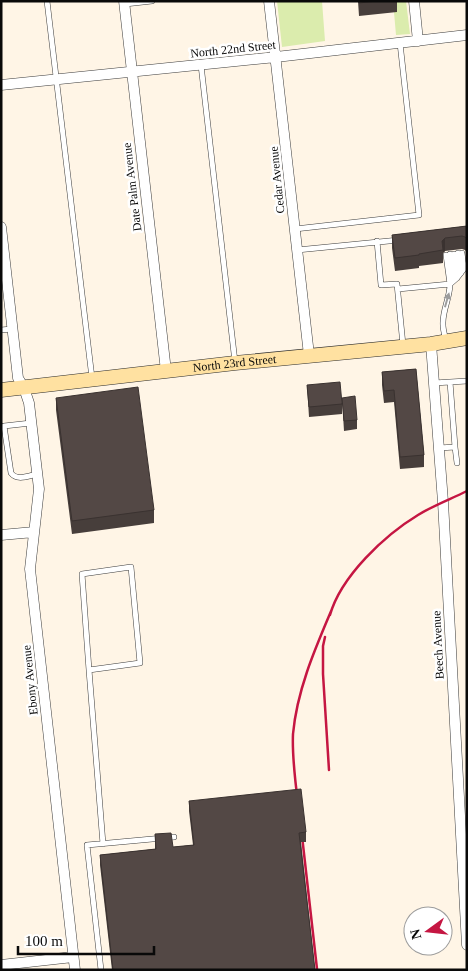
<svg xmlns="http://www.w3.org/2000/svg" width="468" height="971" viewBox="0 0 468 971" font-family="Georgia,serif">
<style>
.green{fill:#dbecad}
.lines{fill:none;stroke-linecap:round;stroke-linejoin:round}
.lane-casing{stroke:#3c3c3c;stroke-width:6}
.street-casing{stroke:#3c3c3c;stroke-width:11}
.secondary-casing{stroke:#2b2b2b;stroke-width:15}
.lane{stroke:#fff;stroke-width:5}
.street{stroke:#fff;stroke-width:10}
.secondary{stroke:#ffe1a1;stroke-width:14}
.rail{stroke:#c51642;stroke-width:2.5}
.wall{fill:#473e3b}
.shaded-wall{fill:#3a3230}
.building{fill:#534845;stroke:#3a3230}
.oneway{fill:#9d9d9d}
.labels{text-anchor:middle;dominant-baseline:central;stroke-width:5;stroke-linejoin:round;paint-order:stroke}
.street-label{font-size:12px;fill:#090909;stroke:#fff}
</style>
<rect width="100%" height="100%" fill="#fff5e6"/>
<!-- green -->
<path class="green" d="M277,1h45l3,40 -43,6z
M393,1h13l4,33 -14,1z"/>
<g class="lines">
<defs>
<path id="lane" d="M47,1l45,377
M125,4l27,-3
M201,65l34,297
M295,229l124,-14 -19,-172
M377,241l4,44 16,-1 6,61
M297,250l102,-10
M458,253l3,20
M462,253l2,15
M450,254l3,27
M454,254l3,24
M398,289l52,-5 -4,-29
M1,330l11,-1
M446,341c-1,-5 -3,-11 -3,-16 -1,-14 7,-27 7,-41l7,-6 10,-13
M450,382l17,-1
M434,383l16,-1 5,65
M31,423l-27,3 7,47c6,8 17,3 26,1
M439,448l16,-1 2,16
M89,670l-7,-96 49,-7 9,96 -51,7 14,174
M101,970l-14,-125 87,-8"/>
<path id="street" d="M124,1l42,370
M269,1l40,354
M414,1l4,40
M1,85l275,-28 191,-22
M1,227l17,151 6,10 5,15 10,86 -9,80 45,401
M431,344l12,158 24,443
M1,535l33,-3
M1,965l72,-8"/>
<g id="secondary">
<path id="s1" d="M1,390l234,-27 196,-19 36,-6"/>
</g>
</defs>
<!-- lane casing -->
<use href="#lane" class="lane-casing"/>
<!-- street casing -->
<use href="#street" class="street-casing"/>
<!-- secondary casing -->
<use href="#secondary" class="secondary-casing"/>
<!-- lane -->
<use href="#lane" class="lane"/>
<!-- street -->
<use href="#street" class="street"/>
<!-- secondary -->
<use href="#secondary" class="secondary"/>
<!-- rail -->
<path class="rail" d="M330,615c11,-39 55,-80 88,-100 16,-10 33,-16 49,-24
M325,637l-2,9v28l6,96
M298,803c-3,-23 -6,-47 -5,-69 4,-44 22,-85 39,-125
M301,827l16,142"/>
</g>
<!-- wall -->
<path class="wall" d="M358,1h39v11l-38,4z
M467,226v26l-2,-2 -3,-1 -17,2 -2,2v10l-24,3v2l-24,3 -3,-23v-13z
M416,369l8,86v12l-24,2 -6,-67 -10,1 -2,-18v-13z
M307,385l35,19v10l-33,3z
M56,398l98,112v13l-82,11 -16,-124z
M342,398l15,22v9l-13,2z
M189,801l117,31v10h-5l14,128h-203l-12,-105v-10l55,-6v-15l18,13 20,-2 -4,-34z"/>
<!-- shaded-wall -->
<path class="shaded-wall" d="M445,238v13l-2,2 -1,-12z"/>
<!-- building -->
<path class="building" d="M359,1h18l-18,2z
M467,226v13l-2,-2 -3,-1 -17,2 -3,3 1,9 -24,4v1l-24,3 -3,-23z
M416,369l8,86 -24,2 -6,-67 -10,1 -2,-19z
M340,382l2,22 -33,3 -2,-22z
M138,387l16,123 -82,11 -16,-123z
M355,396l2,24 -13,1 -2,-23z
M301,789l5,43 -7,1 16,137h-202l-13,-115 56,-6 -1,-15 16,-1 2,14 21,-2 -5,-44z"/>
<!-- one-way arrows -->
<defs><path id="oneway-solid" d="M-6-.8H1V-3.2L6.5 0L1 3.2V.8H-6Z" transform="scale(1.25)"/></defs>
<use class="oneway" href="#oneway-solid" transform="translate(447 300) rotate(-74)"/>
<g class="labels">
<!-- street labels -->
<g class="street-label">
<text transform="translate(233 49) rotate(-6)">North 22nd Street</text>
<text transform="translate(277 180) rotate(-96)">Cedar Avenue</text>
<text transform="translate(132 187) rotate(-97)">Date Palm Avenue</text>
<text stroke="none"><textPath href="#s1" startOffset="235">North 23rd Street</textPath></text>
<text transform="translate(438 645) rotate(-93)">Beech Avenue</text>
<text transform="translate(30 680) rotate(-96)">Ebony Avenue</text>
</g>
</g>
<!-- border -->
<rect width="468" height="971" fill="none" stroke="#090909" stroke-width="5"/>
<!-- north arrow -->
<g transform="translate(428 931) rotate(255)"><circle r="24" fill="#ffffff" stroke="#9d9d9d"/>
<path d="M0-4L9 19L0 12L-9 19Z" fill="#c51642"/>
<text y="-8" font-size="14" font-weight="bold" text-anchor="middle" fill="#090909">N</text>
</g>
<!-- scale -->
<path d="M18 946v8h136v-8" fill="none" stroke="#090909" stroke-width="2.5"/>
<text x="25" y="946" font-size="15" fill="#090909" stroke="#ffffff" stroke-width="4" paint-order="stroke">100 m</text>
</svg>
